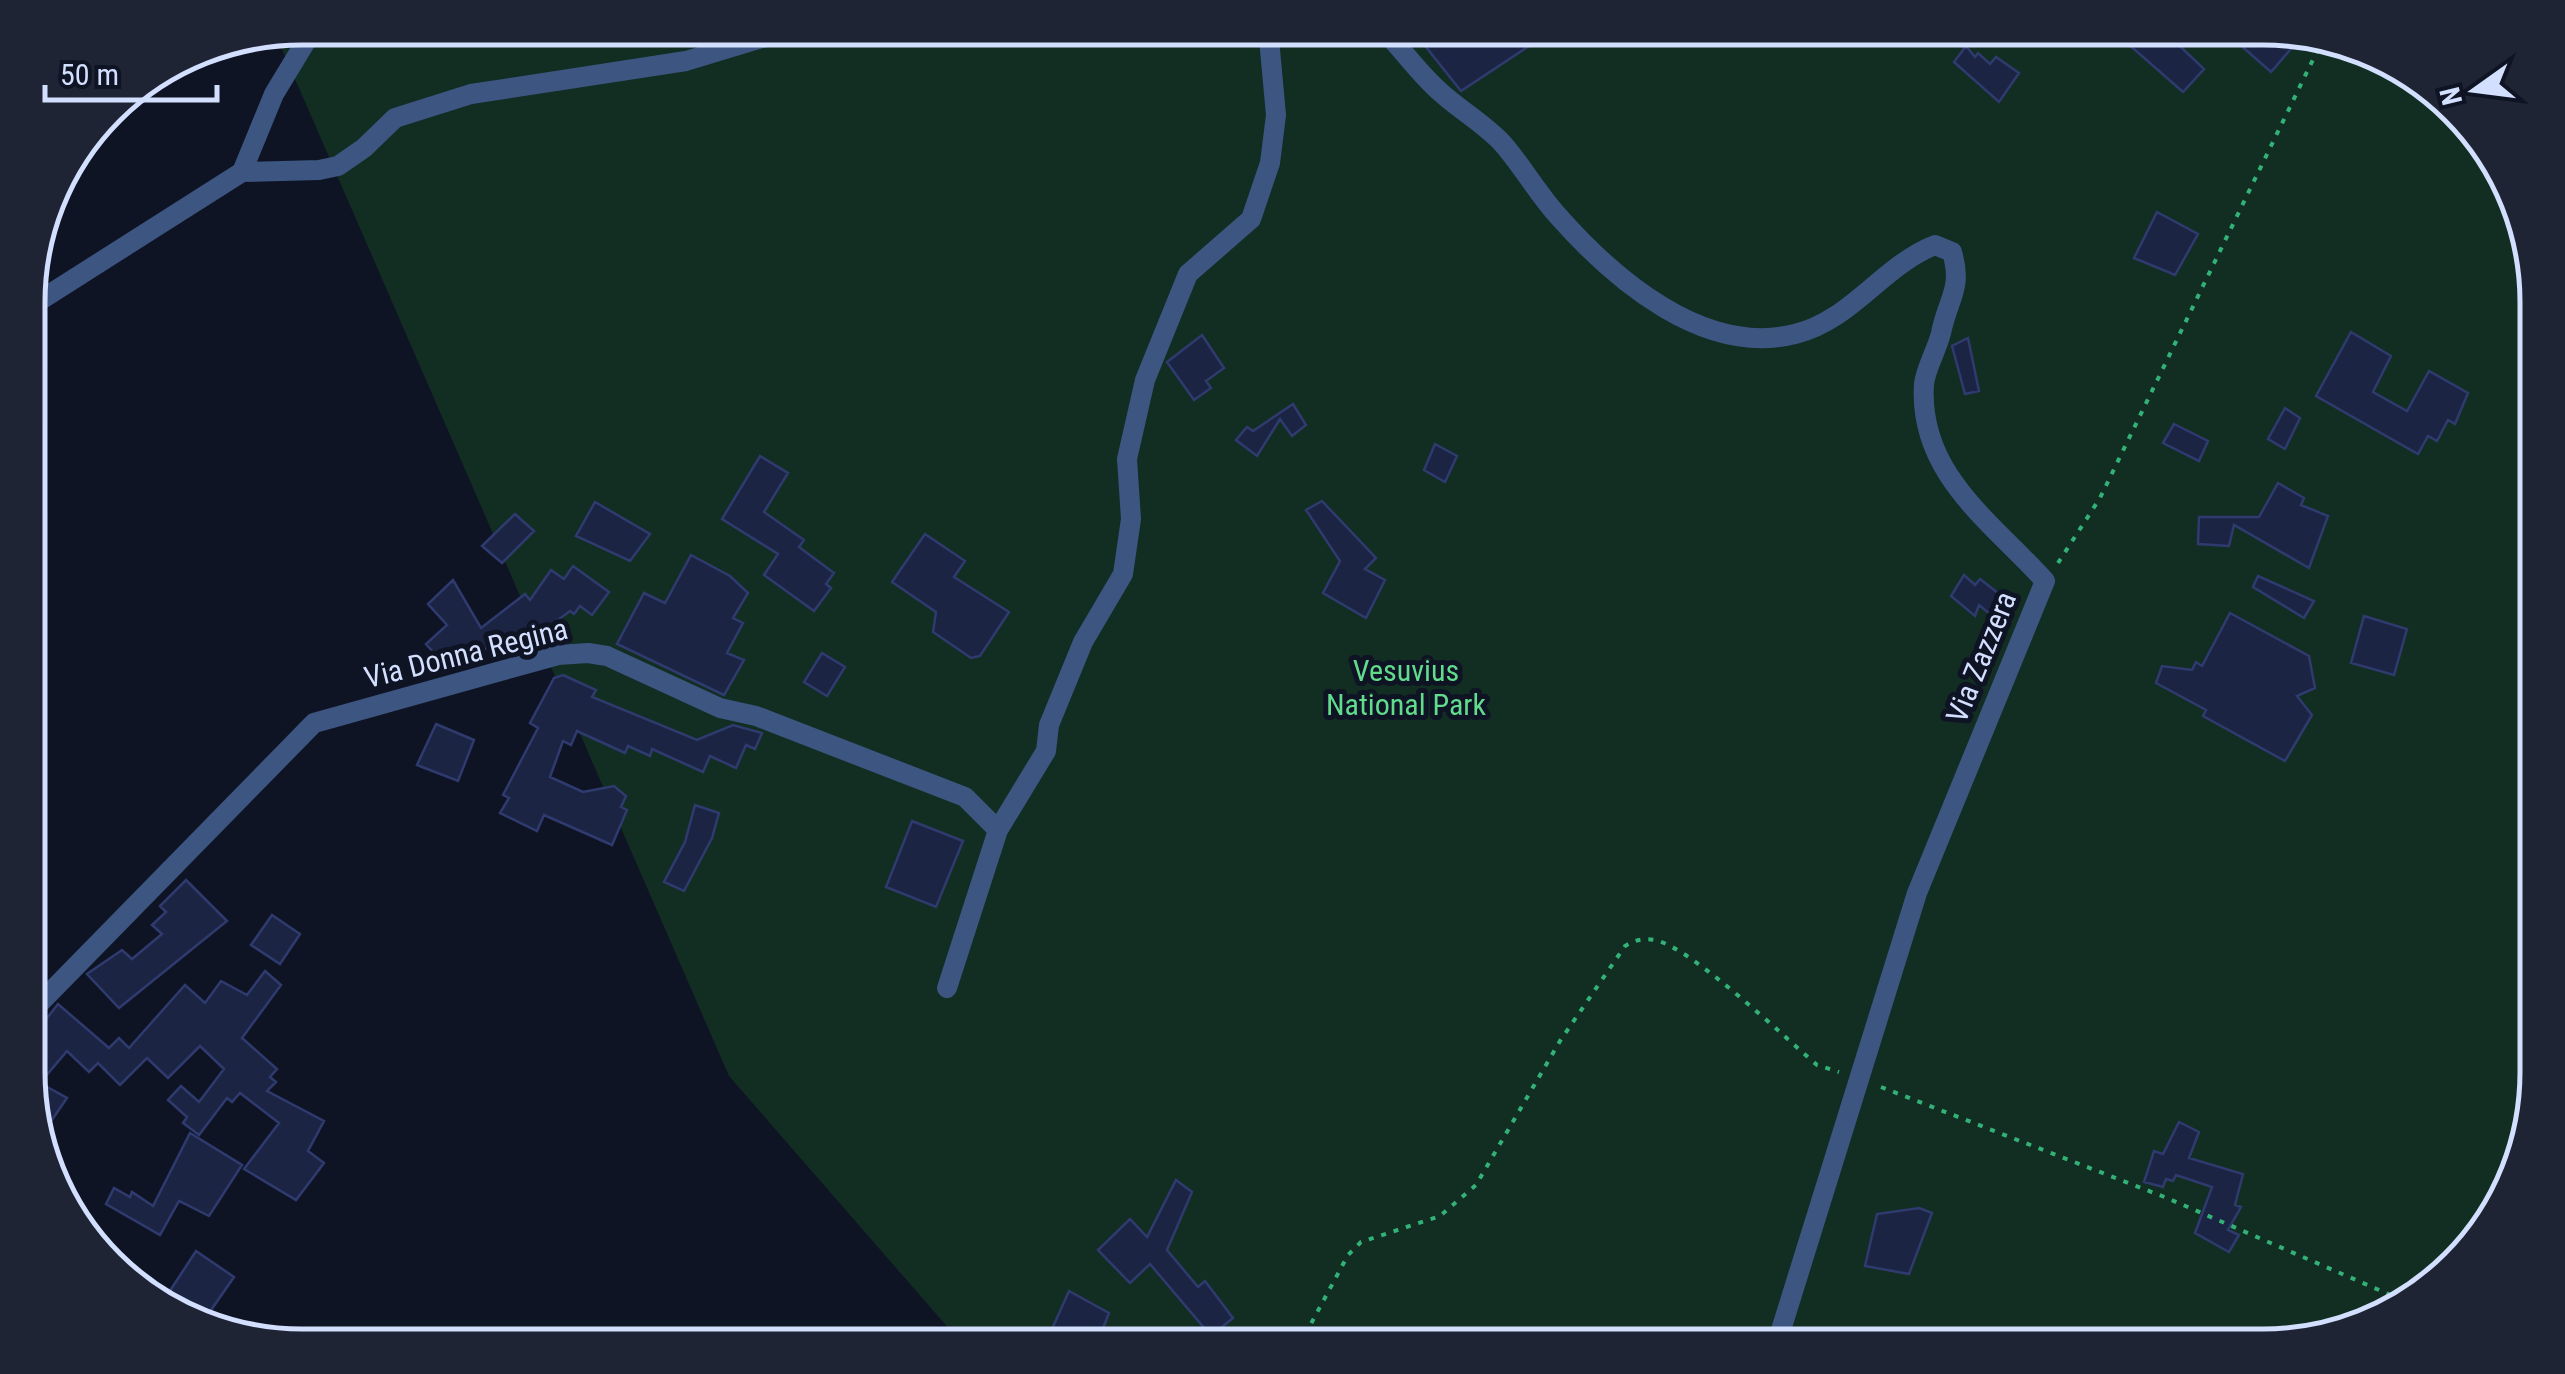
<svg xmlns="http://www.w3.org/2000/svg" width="2565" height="1374" viewBox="0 0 2565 1374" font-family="'Roboto Condensed',sans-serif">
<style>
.green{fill:#122d22}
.building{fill:#1c2444;stroke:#2f3b6f;stroke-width:2.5}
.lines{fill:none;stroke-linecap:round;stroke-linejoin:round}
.path{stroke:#33b278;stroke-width:4;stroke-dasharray:5 8;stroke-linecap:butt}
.minor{stroke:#3c5581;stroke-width:20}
.labels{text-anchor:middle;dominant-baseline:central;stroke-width:10;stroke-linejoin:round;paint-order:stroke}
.street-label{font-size:30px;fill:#d3dffe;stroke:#0f1424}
.park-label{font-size:30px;fill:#61db8c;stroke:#0f1424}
.rim{fill:none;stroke:#d3dffe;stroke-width:5}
</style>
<rect width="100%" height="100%" fill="#0f1424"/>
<!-- green -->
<path class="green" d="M302,28h1961l122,28 106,93 44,118 2,806 -28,121 -94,107 -134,45h-1317l-235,-270 -454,-1043z"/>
<!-- building -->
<path class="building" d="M1411,28h32l12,16 24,-16h77l-95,63z
M2140,28h21l43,41 -21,23 -56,-49z
M2221,28h42l21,4 12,11 -25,29z
M1966,46l9,11 3,-4 12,11 6,-7 23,16 -20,29 -45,-40z
M2157,212l41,22 -23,41 -41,-17z
M2351,332l40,24 -18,36 34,19 22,-40 39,22 -13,31 -7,-4 -11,21 -9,-5 -10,18 -102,-58z
M1202,335l22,33 -18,13 5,7 -17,12 -27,-38z
M1968,338l11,53 -14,3 -13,-48z
M1293,404l13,21 -14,11 -12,-17 -23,37 -21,-16 11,-13 6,4z
M2285,408l15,10 -15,31 -17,-10z
M2174,424l34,17 -9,20 -36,-18z
M1435,444l22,12 -12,26 -21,-12z
M760,456l28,17 -24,39 40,28 -5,7 35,26 -8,11 5,4 -17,23 -50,-36 14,-21 -56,-35z
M2278,483l26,15 -3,7 27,11 -19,52 -75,-43 -5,21 -31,-2 1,-27h60z
M1322,501l54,57 -11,11 20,11 -19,38 -43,-25 17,-32 -34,-51z
M595,502l55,32 -20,27 -54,-25z
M515,514l19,17 -32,32 -20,-17z
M925,534l40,27 -11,16 55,35 -29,44 -9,2 -38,-26 3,-20 -44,-30z
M691,555l39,21 18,17 -15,25 10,5 -16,30 17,7 -20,35 -107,-51 27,-51 21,10z
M573,566l36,26 -17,23 -12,-9 -6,8 -4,-3 -58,43 -13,-17 -33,29 -16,5 -24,-27 21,-19 -19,-21 25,-24 28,48 44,-34 5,6 21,-30 13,9z
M1964,575l11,10 5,-6 23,18 -13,17 -11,-9 -4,11 -24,-20z
M2258,576l56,25 -10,17 -51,-31z
M2230,613l79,43 6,32 -18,8 15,19 -27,46 -82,-45 3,-6 -50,-27 6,-17 30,4 4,-8 6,4z
M2364,616l43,13 -13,46 -43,-12z
M822,653l23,14 -18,29 -23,-14z
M563,675l33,15 -4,7 105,43 36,-15 29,8 -7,16 -9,-4 -10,23 -26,-12 -7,16 -51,-23 -2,7 -22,-10 -3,7 -48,-22 -6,14 -8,-4 -13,36 33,15 31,-6 12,10 -5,11 6,3 -15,35 -68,-30 -7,16 -37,-18 9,-15 -6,-3 35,-67 -8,-5 24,-45z
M436,724l38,16 -16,41 -41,-16z
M695,805l24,8 -7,25 -28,53 -20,-9 21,-40z
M912,821l51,20 -27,66 -50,-20z
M186,880l41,41 -108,87 -32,-34 35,-24 10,9 30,-25 -10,-9 14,-13 -6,-6z
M272,915l28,19 -20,30 -29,-19z
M265,971l16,14 -39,53 35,31 -7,8 6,5 -9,9 57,30 -16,30 16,12 -28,37 -52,-31 35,-46 -39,-30 -8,9 -5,-4 -28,37 -16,-12 4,-6 -19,-17 13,-14 18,16 25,-33 -24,-23 -32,32 -21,-20 -27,27 -22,-22 -9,9 -22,-21 -27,32 27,15 -26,38 -11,-27v-69l28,-36 51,44 10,-10 10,10 56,-63 20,18 16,-22 26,14z
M2179,1122l20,10 -10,26 54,16 -8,31 6,2 -13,23 11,5 -10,17 -34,-19 17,-46 -36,-12 -3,6 -7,-2 -3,8 -19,-5 10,-31 9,3z
M190,1133l52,32 -33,51 -30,-15 -19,34 -54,-31 8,-16 16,9 2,-5 21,14z
M1176,1180l16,12 -25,58 31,37 7,-6 28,37 -22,18 -61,-72 -20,19 -32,-33 32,-31 17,18z
M1919,1208l13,5 -23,61 -44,-8 12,-52z
M196,1251l38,26 -32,46 -22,-5 -18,-15z
M1069,1291l40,22 -13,33h-32l-16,-8z"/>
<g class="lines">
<!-- path -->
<path class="path" d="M2058,563l42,-65 222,-457
M1881,1087l286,111 242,105
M1299,1346l49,-91 13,-13 79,-26 36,-31 84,-144 65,-95c10,-6 18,-8 30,-6 37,8 129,97 162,125l22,7"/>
<!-- minor -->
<path class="minor" d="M1382,28c19,20 36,44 56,62 20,19 47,34 65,54 20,23 35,50 56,73 55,62 145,140 236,117 57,-14 87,-68 140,-89l17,7c11,37 -4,46 -11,81 -4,17 -15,34 -17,51 -6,90 68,138 121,197l-128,312 -141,453
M242,172l77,-2 19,-4 26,-18 31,-30 76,-24 215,-33 109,-33
M242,172l32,-78 40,-66
M28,308l214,-136
M947,988l51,-158 48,-79 3,-26 34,-83 40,-68 8,-55 -4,-60 18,-79 43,-106 63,-55 19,-56 6,-48 -8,-87
M30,1013l284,-290 244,-68 30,-2 19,3 113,52 36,8 209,81 33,33"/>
</g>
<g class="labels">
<!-- street labels -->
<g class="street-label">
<text transform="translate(466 653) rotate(-14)">Via Donna Regina</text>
<text transform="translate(1981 657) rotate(-68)">Via Zazzera</text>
</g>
<!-- park labels -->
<g class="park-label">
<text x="1406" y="670">Vesuvius<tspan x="1406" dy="34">National Park</tspan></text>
</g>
</g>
<!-- crop -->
<path d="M0 0H2565V1374H0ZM302 45H2263A257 257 0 0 1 2520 302V1072A257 257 0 0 1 2263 1329H302A257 257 0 0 1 45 1072V302A257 257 0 0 1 302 45Z" fill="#1f2435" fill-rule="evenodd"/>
<path class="rim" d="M302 45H2263A257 257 0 0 1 2520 302V1072A257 257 0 0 1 2263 1329H302A257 257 0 0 1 45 1072V302A257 257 0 0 1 302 45Z"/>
<!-- north arrow -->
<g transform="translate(2475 90) rotate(256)" stroke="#0f1424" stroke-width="8" paint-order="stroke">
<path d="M0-8L18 38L0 25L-18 38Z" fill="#d3dffe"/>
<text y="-15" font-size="28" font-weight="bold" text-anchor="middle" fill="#d3dffe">N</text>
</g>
<!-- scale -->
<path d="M45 85v15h172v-15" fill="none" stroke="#d3dffe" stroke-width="5"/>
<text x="60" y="85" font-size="30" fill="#d3dffe" stroke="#0f1424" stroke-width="8" paint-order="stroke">50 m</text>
</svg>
